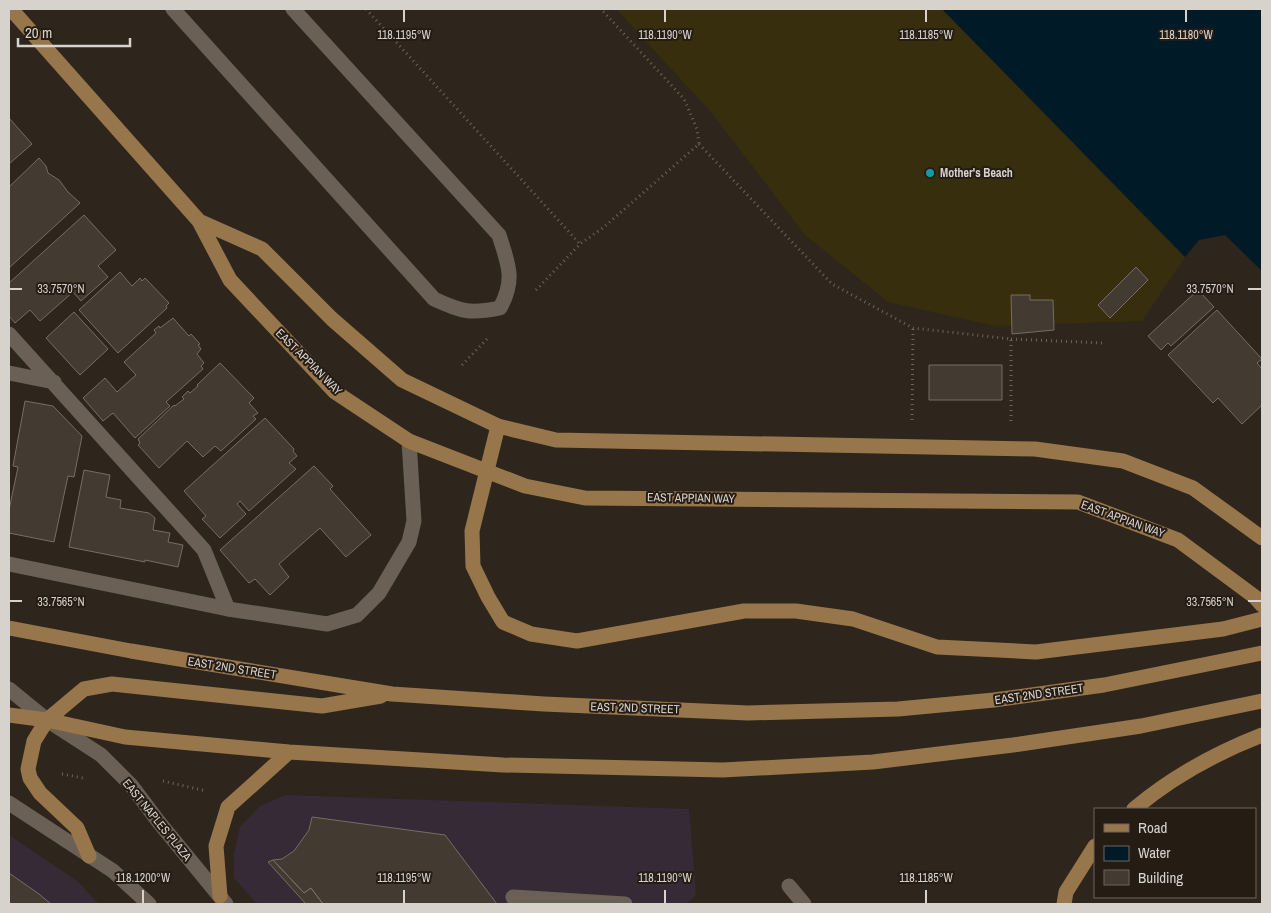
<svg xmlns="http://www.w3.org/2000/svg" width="1271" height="913" viewBox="0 0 1271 913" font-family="'Archivo Narrow',sans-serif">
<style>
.commercial{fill:#372a37}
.sand{fill:#372e0e}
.water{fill:#001a27}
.building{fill:#433a31;stroke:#786d63}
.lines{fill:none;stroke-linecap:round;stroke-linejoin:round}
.path{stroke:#6d655e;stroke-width:3;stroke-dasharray:1 4;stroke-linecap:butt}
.minor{stroke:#6a6056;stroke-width:15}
.major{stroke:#98764b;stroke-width:15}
.ticks{fill:none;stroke:#d8d2cd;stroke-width:2}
.culture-dot{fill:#0f9aa8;stroke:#251c14;stroke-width:2}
.labels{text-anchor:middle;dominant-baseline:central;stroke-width:4;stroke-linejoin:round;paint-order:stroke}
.poi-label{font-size:12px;font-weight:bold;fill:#d8d2cd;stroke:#251c14;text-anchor:start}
.street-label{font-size:12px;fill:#d8d2cd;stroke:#251c14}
.ticks-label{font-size:12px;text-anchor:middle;fill:#d8d2cd;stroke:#251c14;stroke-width:4;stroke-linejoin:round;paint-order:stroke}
</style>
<rect width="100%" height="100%" fill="#2e251d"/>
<!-- commercial -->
<path class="commercial" d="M285,795l404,14 7,86 -10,9h-429l-23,-26v-25l6,-26 20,-21z
M9,835l68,46 22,23h-90z"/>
<!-- sand -->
<path class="sand" d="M616,9h326l243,248 -43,64 -147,5 -107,-24 -83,-67 -94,-123z"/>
<!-- water -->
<path class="water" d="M942,9h320v262l-37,-36 -26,5 -14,17z"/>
<!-- building -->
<path class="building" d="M9,118l23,26 -23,20z
M39,158l7,8 2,7 11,7 9,12 12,11 -71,65v-81z
M84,215l32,35 -18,16 10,11 -27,24 -8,-9 -33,29 -10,-11 -15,13 -6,-7v-33z
M1136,267l12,13 -38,38 -12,-13z
M120,272l12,14 8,-8 2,3 3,-3 24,25 -3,3 1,2 -49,45 -39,-43z
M1198,290l16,17 -43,39 -3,-3 -7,7 -13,-14z
M1011,295h19v5h23l1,30 -42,4z
M1217,310l45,49 -5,4 5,6v36l-20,19 -24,-26 -5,5 -45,-48z
M74,312l34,37 -28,26 -34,-37z
M173,318l16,18 2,-2 9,10 -2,1 3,4 -4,5 7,9 -3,3 2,3 -37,33 4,4 -35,32 -22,-25 -10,8 -20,-23 22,-20 12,14 19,-17 -12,-13 32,-29 -2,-3 5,-4 1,2z
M220,363l34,35 -5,5 9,10 -5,3 3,3 -35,32 -6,-5 -12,11 -16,-16 -28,27 -21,-23 2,-2 -2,-4 36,-34 1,1 9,-7 -2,-2 6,-6 2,2 8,-7 -1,-1z
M929,365h73v35h-73z
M25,401l28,5 29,30 -8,41 -6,-1 -14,66 -45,-9v-23l9,-43 -5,-1z
M265,418l29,31 -1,2 4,5 -8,7 7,6 -47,42 -9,-10 -3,3 9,10 -26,24 -18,-19 4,-3 -22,-25z
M314,466l19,20 -3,3 41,46 -25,22 -26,-29 -41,36 10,13 -19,18 -15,-16 -6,4 -29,-33z
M84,470l26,5 -4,22 15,3 -1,8 29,5 6,5 -2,12 17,3 -2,9 15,3 -5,22 -33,-7v2l-76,-15z
M312,817l133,18 52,69h-174l-12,-16 -7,5 -31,-33 9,-1 12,-8 15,-21z
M273,860l31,33 7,-5 12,16h-17l-38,-42z
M9,873l30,21 12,10h-42z"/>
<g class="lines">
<!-- path -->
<path class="path" d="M366,9l214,235
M699,144l133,140 81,44 98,11v82
M536,290l44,-46 24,-17 95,-83 -2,-15 -13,-30 -83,-90
M1011,339l92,4
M462,365l25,-26
M912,420l1,-92
M62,774l21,4
M163,781l43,10"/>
<!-- minor -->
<path class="minor" d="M173,9l261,290c28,13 36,15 66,9 16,-29 8,-44 -1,-73l-206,-226
M9,334l195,216 24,59
M9,373l45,9
M9,564l219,45 99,15 30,-9 22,-22 30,-51 5,-21 -5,-80
M9,689l38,31 54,35 30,30 27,36 68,83
M9,803l104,68 36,33
M789,886l15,18
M517,904l-4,-7 112,7"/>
<!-- major -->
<path class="major" d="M11,9l188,212 31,59 105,112 74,49 116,45 60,12 493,4 100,38 77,57 7,8
M199,221l63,28 70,70 70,61 96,46 58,14 479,9 88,12 70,27 69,50
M498,426l-26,105 1,35 15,31 15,25 28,12 46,7 167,-30h52l57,8 84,28 99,5 187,-23 39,-10
M9,628l122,23 261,43 152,10 204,9 150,-4 96,-9 110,-15 158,-32
M9,715l38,5 78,17 164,15 214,13 220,5 150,-8 140,-17 128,-19 121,-25
M1134,809c38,-32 82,-56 128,-74
M89,856l-12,-28 -37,-35 -10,-15 -2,-9 6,-28 13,-21 37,-31 28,-5 210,22 59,-10
M220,896l-4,-50 12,-39 61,-55
M1064,904l2,-12 29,-46"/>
</g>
<!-- ticks -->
<path class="ticks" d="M404,10v12M665,10v12M926,10v12M1186,10v12M10,289h12M1248,289h13M10,601h12M1248,601h13M143,890v13M404,890v13M665,890v13M926,890v13"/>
<!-- markers -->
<circle class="culture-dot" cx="930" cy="173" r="5"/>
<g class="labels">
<!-- poi labels -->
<g class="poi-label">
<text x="940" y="173">Mother's Beach</text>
</g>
<!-- street labels -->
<g class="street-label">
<text transform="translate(309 362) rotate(45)">EAST APPIAN WAY</text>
<text transform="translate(691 498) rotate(1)">EAST APPIAN WAY</text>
<text transform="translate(1123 519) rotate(20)">EAST APPIAN WAY</text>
<text transform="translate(232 668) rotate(9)">EAST 2ND STREET</text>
<text transform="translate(1039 694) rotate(-8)">EAST 2ND STREET</text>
<text transform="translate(635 708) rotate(2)">EAST 2ND STREET</text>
<text transform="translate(157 820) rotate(51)">EAST NAPLES PLAZA</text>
</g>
</g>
<g class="ticks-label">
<text x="404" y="39">118.1195°W</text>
<text x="665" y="39">118.1190°W</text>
<text x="926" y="39">118.1185°W</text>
<text x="1186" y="39">118.1180°W</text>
<text x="61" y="293">33.7570°N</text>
<text x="1210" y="293">33.7570°N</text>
<text x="61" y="606">33.7565°N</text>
<text x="1210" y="606">33.7565°N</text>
<text x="143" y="882">118.1200°W</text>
<text x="404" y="882">118.1195°W</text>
<text x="665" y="882">118.1190°W</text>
<text x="926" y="882">118.1185°W</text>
</g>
<!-- border -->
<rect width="1271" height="913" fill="none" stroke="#d8d2cd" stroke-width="20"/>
<!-- legend -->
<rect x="1094" y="808" width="162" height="90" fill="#251c14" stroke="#6d655e"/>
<rect x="1104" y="824" width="25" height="8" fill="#98764b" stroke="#6d655e"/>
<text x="1138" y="833" font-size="15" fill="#d8d2cd">Road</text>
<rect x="1104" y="846" width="25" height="15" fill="#001a27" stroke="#6d655e"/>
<text x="1138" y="858" font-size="15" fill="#d8d2cd">Water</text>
<rect x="1104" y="870" width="25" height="15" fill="#433a31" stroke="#6d655e"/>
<text x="1138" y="883" font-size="15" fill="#d8d2cd">Building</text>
<!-- scale -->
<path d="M18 38v8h112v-8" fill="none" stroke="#d8d2cd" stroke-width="2.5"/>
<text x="25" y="38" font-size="15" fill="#d8d2cd" stroke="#251c14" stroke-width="4" paint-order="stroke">20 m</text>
</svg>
